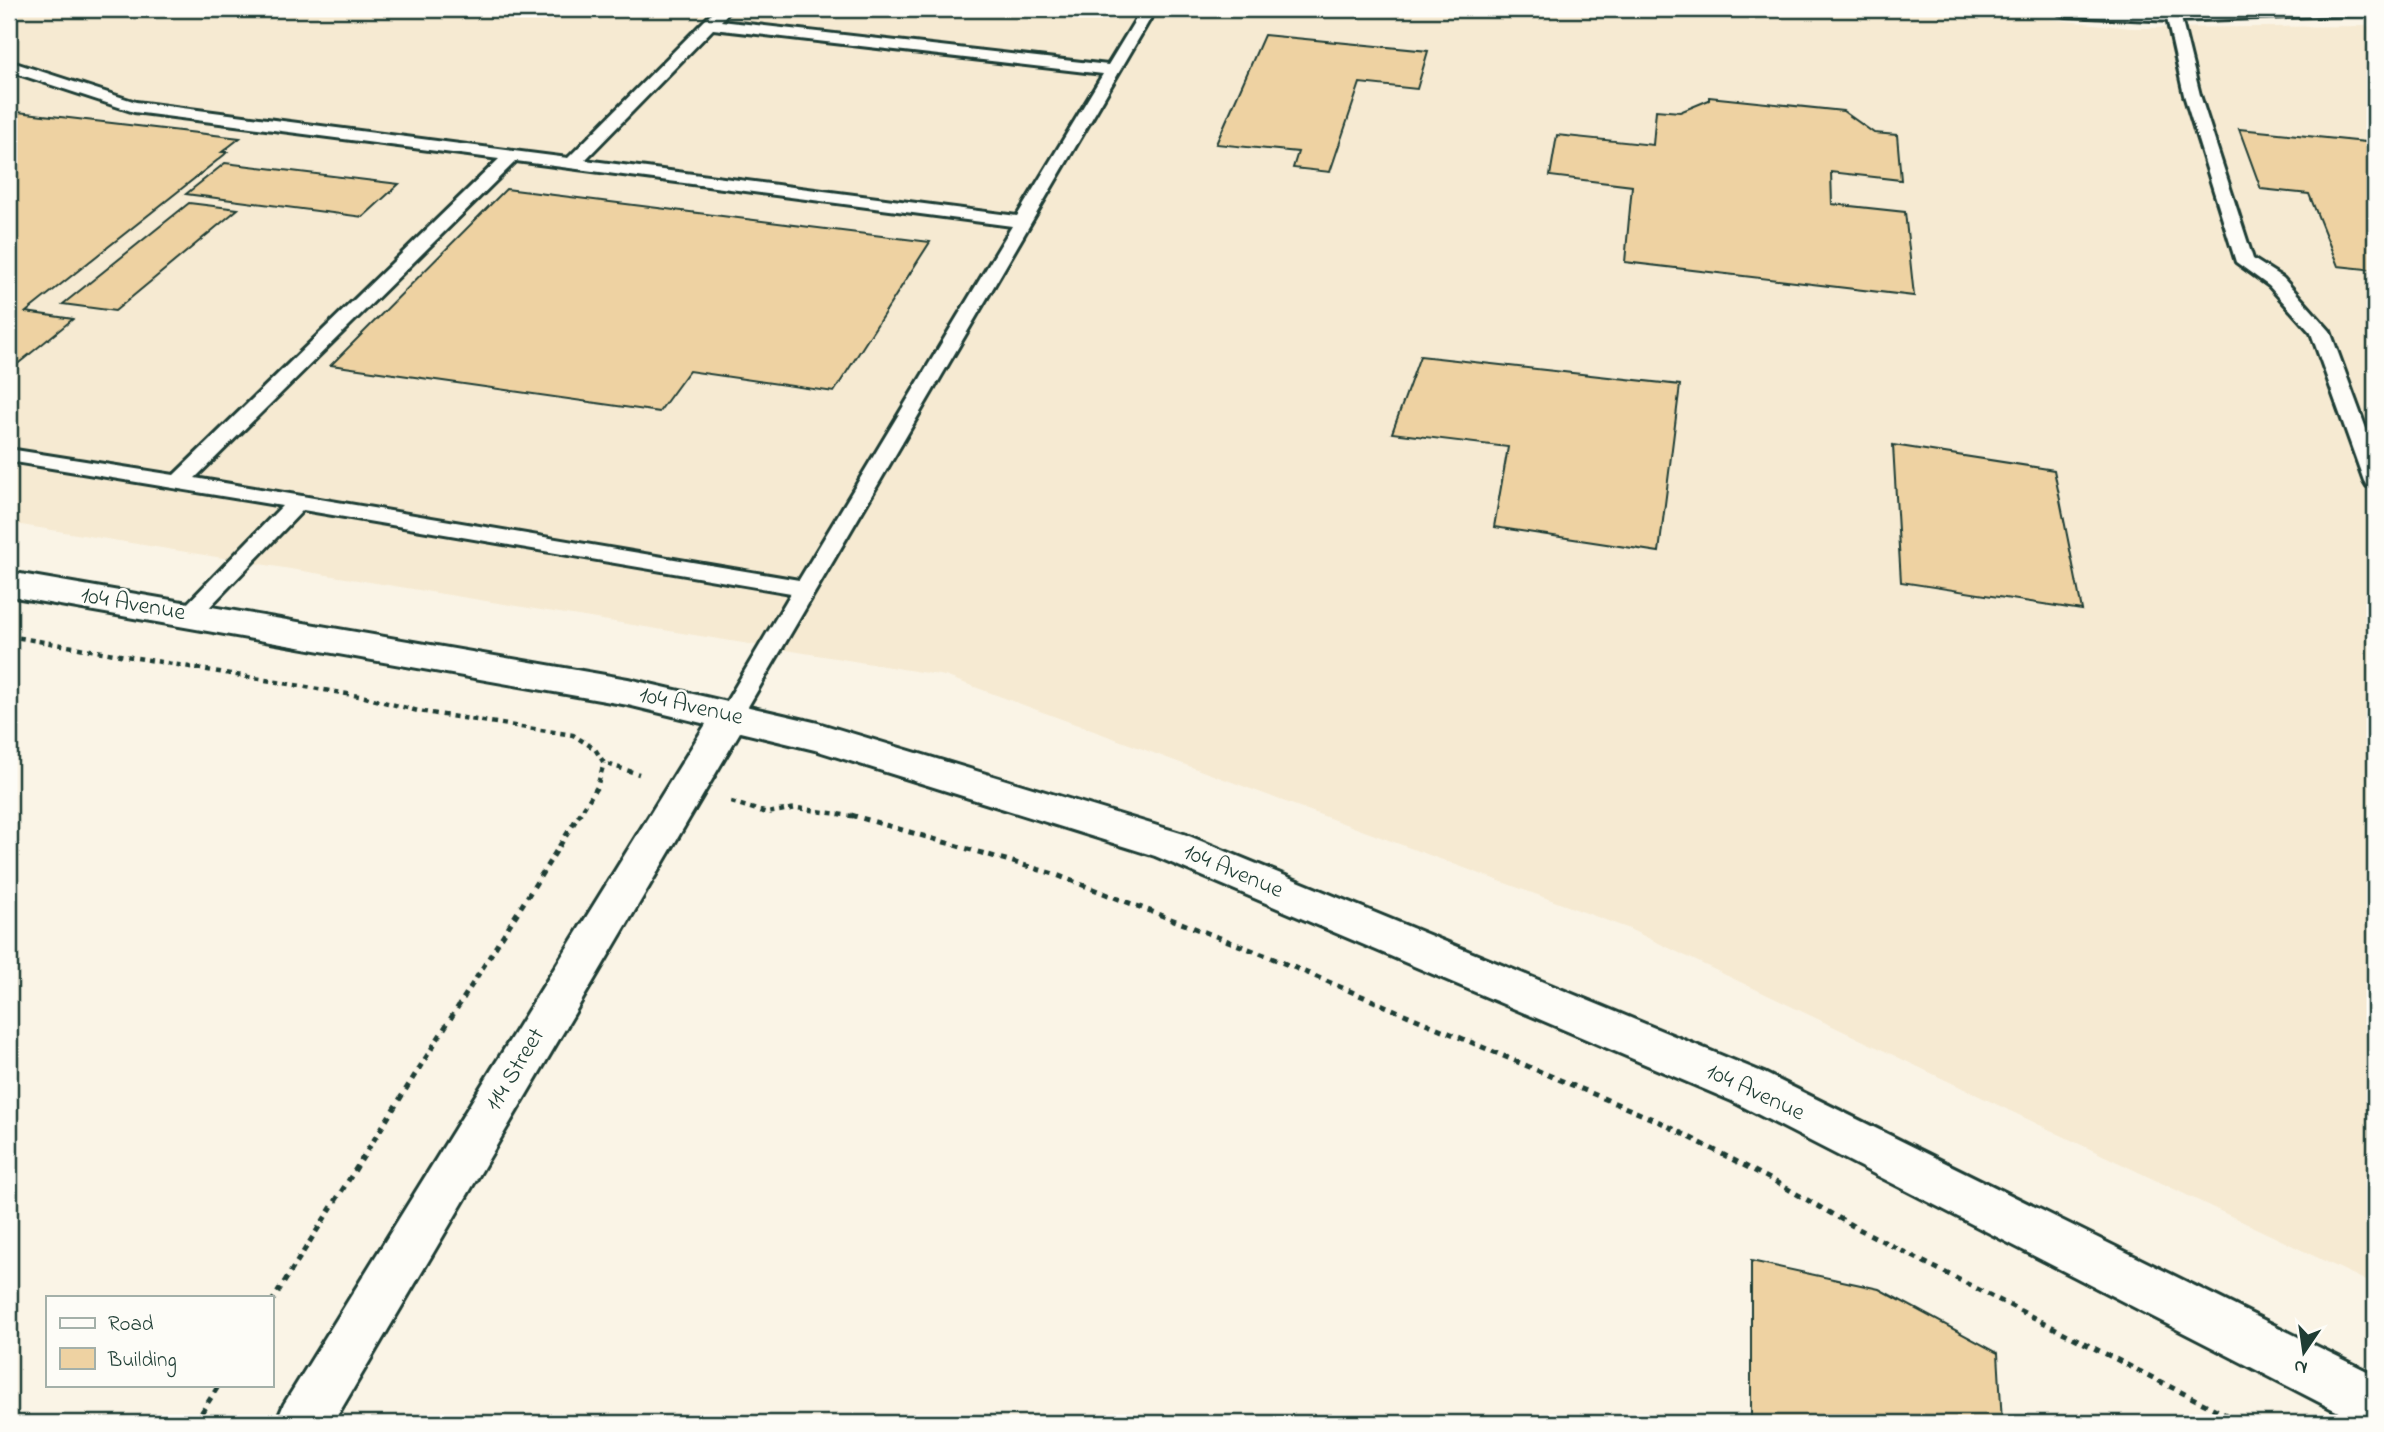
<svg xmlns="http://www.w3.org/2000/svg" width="2384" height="1432" viewBox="0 0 2384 1432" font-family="'Indie Flower',sans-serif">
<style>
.built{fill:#f6ead2}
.building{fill:#eed2a2;stroke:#1f3d34;stroke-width:2}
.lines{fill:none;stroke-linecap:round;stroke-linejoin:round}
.service-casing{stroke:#1f3d34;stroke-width:6}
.tertiary-casing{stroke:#1f3d34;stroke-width:6}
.path-far1{stroke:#1f3d34;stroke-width:4.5;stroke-dasharray:5 5;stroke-linecap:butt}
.path{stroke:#1f3d34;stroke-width:5;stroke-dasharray:6 6;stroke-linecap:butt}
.service{fill:#fdfcf7;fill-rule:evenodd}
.tertiary{fill:#fdfcf7;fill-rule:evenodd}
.labels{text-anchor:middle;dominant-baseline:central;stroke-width:5;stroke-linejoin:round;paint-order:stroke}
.street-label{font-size:24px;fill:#1f3d34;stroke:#fdfcf7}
</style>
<rect width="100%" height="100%" fill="#faf4e6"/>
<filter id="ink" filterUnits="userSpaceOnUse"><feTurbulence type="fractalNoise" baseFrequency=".0143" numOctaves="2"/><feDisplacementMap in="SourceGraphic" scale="14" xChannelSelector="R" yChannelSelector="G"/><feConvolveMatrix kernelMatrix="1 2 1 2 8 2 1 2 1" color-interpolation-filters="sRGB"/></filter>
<g filter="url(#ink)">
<!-- built -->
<path class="built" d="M9,9h1944l178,19 244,-2v1259l-748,-357 -682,-252 -936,-153z"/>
<!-- building -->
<path class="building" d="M1029,9h59l-4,5z
M1264,35l164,16 -11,38 -57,-6 -30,89 -37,-4 5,-16 -82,-8z
M1709,97l134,14 31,22 23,2 4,45 -70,-8 1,32 73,8 9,84 -289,-34 7,-76 -82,-10 7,-41 96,10 3,-35 24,2 29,-12z
M9,111l231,27 -18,14h5l-3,3 -198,157 47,7 -64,52z
M2239,129l136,14v127l-37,-4 -29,-72 -48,-5z
M225,163l174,21 -36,33 -177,-23z
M506,189l424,53 -96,150 -145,-21 -30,41 -328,-47z
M189,203l49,6 -123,102 -52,-7z
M1420,356l260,29 -21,167 -165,-25 14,-80 -116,-14z
M1893,445l161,25 28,140 -181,-28z
M1751,1261l128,28 119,64 4,70h-251z"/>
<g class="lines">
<defs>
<path id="service" d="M716,9h15l-10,12 387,44 34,-56h14l-417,713 -9,3 -9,-3 -3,-6 73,-123 -488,-83 -106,110 -8,3 -8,-3 -4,-5 4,-5 101,-104 -273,-45v-12l165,26 325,-316 -365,-47 -125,-41v-10l127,41 432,56zM713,29l390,45 -86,142 -432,-56zM516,161l496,65 -213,354 -604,-102z
M2173,10l7,4 20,81 53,164 30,19 47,53 45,122v34l-8,-1 -3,-5 -53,-148 -42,-47 -33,-24 -52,-167 -18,-81z"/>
<path id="tertiary" d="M2056,9h319v5l-202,7 -106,-5 -8,-2z
M9,572l619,107 190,44 366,111 580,239 611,302v48l-19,-2 -624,-320 -577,-245 -340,-106 -75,-18 -407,691h-57l8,-19 422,-680 -78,-19 -619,-109z"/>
</defs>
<!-- service casing -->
<use href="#service" class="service-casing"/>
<!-- tertiary casing -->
<use href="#tertiary" class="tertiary-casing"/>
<!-- path-far1 -->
<path class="path-far1" d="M9,636l356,61 53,14 155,24 22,14 9,14 35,11
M731,802l36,11 30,-5 61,9
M578,817l19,-30 7,-24"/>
<!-- path -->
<path class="path" d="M851,815l203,59 213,82 395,167 112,58 79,45 389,197
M271,1303l308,-488
M195,1423l24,-38"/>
<!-- service -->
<use href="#service" class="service"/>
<!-- tertiary -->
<use href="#tertiary" class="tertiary"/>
</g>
</g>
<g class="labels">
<!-- street labels -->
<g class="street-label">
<text transform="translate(133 605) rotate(10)">104 Avenue</text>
<text transform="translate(691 707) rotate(13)">104 Avenue</text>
<text transform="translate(1233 872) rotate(23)">104 Avenue</text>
<text transform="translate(516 1070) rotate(-59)">114 Street</text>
<text transform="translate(1755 1093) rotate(25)">104 Avenue</text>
</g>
</g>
<!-- margin -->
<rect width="2384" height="1432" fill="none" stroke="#fdfcf7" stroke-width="35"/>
<rect x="18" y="18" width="2349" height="1397" fill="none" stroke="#1f3d34" stroke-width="2.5" filter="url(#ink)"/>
<!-- legend -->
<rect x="46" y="1296" width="228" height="91" fill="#fdfcf7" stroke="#a4b0a9" stroke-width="2"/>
<rect x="60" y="1318" width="35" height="10" fill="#fdfcf7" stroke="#a4b0a9" stroke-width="2"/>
<text x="108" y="1330" font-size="21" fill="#1f3d34">Road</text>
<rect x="60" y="1348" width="35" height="21" fill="#eed2a2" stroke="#a4b0a9" stroke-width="2"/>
<text x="108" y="1366" font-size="21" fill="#1f3d34">Building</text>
<!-- north arrow -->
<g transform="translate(2304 1352) rotate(193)" stroke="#fdfcf7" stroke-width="5" paint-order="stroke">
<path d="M0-5L12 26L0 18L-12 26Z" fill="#1f3d34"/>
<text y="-10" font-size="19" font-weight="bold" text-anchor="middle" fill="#1f3d34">N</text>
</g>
</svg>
